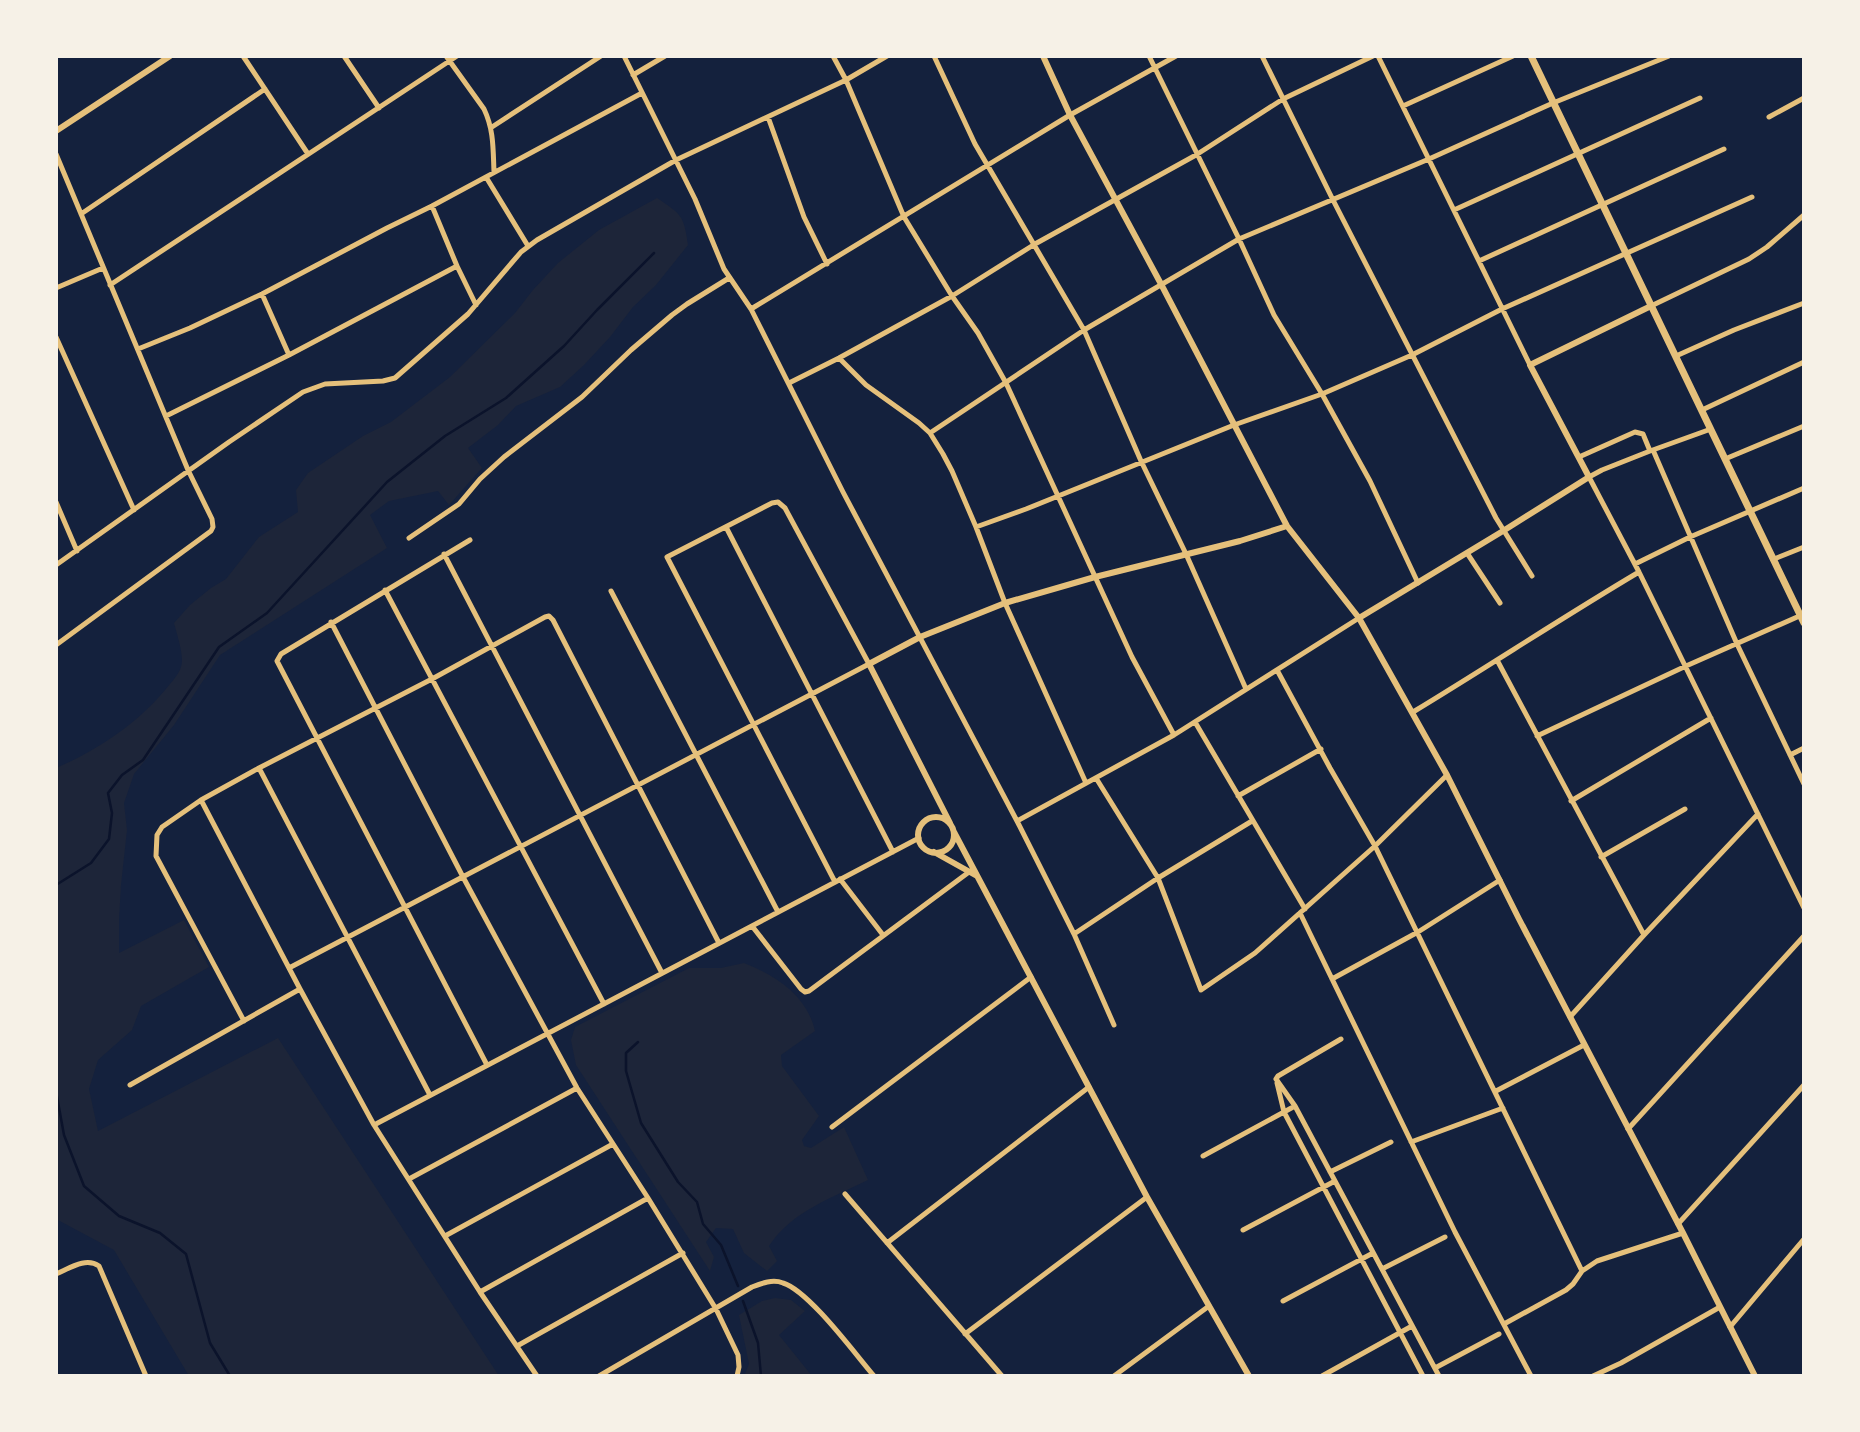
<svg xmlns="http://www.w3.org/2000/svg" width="1860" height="1432" viewBox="0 0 1860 1432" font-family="'Exo 2',sans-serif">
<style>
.green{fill:#1d2539}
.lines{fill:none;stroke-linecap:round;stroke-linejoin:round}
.stream{stroke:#0b132b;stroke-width:2.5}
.minor{stroke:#e5c07b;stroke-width:5}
.tertiary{stroke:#e5c07b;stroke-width:6}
.secondary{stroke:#e5c07b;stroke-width:7}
</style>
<rect width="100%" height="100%" fill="#14213d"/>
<!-- green -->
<path class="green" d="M657,198c24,16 27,17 31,47l-32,40 -23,22 -23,30 -26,28 -24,22 -44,19 -18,19 -30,23 14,20 -33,37 -11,-14 -49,10 -19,14 17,33 -167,107 -46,70 -40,49 -10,29 3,27 -6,55 -2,35v33l65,-33 25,47 -68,39 -9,24 -34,30 -9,29 9,42 180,-93 221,338h-310l-75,-126 -58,-31v-451c44,-19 84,-46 114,-84 5,-6 12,-14 12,-23 0,-12 -5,-26 -8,-38l16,-18 21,-17 15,-9 33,-42 39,-25 -2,-22 12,-17 55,-37 28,-14 59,-45 65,-64 18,-23 25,-27 41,-33z
M744,963c33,13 63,33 71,68l-34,24 1,11 37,50 -17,24 2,6 7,2 33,-21 24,53c-36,18 -76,31 -99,66l8,15 -10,10 -23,-18 -11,-24 -17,-1 -10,14 8,15 -4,14 -134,-206 -5,-25 4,-13 114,-59h32z
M775,1298l16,2 14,11 -26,24 33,41h-68l5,-12 -10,-49 23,-14z"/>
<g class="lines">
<!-- stream -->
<path class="stream" d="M56,885l35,-22 18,-24 3,-26 -4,-20 14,-18 21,-15 76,-113 48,-34 120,-131 58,-46 61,-38 58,-52 33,-36 57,-57
M638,1042l-12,11v18l15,52 37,59 19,20 6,22 18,21 17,41
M56,1091l8,44 20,51 35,30 41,17 26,21 24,89 20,33
M743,1301l15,42 3,33"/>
<!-- minor -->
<path class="minor" d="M243,56l65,98
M344,56l35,52
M446,56l38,53c10,21 9,40 10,63
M624,56l71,143 29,70 27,40 92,183 174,329 57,113 40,91
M833,56l13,24 58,137 48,79 26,37 28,50 126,274 42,78
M934,56l41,88 109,186 57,131 45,93 60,135
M1149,56l90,183 35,76 48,79 48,87 48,102
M1262,56l71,144 163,318 36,58
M1378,56l152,309
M633,75l32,-19
M1403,106l110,-50
M768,117l36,100 23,47
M1769,117l35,-19
M492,127l109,-71
M56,154l132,316 24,49 1,8 -2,4 -155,114
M486,177l42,69
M432,206l25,60 19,39
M1454,210l246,-112
M81,214l184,-125
M1479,261l245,-112
M110,285l347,-229
M56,288l47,-20
M262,294l27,61
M1651,306l98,-47 18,-12 37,-32
M751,309l319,-194 106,-59
M56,337l78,173
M138,349l52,-21 72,-34 125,-66 45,-22 210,-113
M1676,356l58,-26 70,-27
M839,358l27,27 53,38 11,10 13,21 9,17 24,56 29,76 81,180
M789,383l50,-25 113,-62 83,-52 161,-89 87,-56 90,-43
M1702,410l102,-48
M166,416l123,-61 168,-89
M1711,429l-61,22 -48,19 -13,7 50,95 165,336
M930,433l154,-103 155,-91 190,-80 124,-56 116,-47
M1653,450l84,194 67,140
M1579,457l56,-25 8,2 7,17
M1725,459l79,-33
M56,502l21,49
M726,527l167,325
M976,527l50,-18 208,-84 88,-31 90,-39 90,-46 250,-112
M409,538l50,-34 21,-25 24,-22 78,-60 49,-47 41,-35 15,-11 42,-26
M470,540l-189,114 -4,7 210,404
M1467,553l33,50
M444,554l218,419
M1774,559l30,-12
M1635,564l55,-27 114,-49
M56,565l173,-123 74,-50 22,-8 58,-3 12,-3 73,-64 53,-62 16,-12 139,-80 170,-80 41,-24
M385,590l219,414
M611,591l167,321
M331,622l132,255 114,211 71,110 68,111 22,46 1,12 -2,9
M1497,660l147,275
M1277,670l53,98 45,78 207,425
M1413,712c76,-46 150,-95 226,-140
M1195,722l110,187
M1537,736l149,-70 118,-52
M1790,755l14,-7
M259,768l171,327
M1096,778l62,100 43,112 54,-37 120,-107 72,-71
M1238,796l83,-47
M201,800l99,189 74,136 106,167 57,84
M1571,801l140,-83
M1017,821l157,-86 185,-117
M1601,857l84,-48
M840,879l43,56
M1300,913l155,319 76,144
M752,926l49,63 4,3 4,-1 160,-119
M1074,934l84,-56 94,-57
M289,968c194,-101 387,-203 580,-304l-84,-156 -7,-6 -6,1 -105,54 168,325
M1332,979l86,-47 82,-52
M1570,1017l74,-82 114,-121
M244,1021l-88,-165 1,-21 5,-8 39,-27 58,-32 173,-89 113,-62 4,-1 4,4 166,323
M1276,1079l19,27 144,270
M1276,1079l2,-3 63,-37
M1277,1083l7,29 139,264
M130,1085l170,-96
M1496,1091l88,-46
M374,1125l545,-287
M832,1127l199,-150
M1628,1129l176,-193
M1411,1142l92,-34
M1203,1156l92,-50
M1330,1172l61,-30
M409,1179l168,-91
M845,1194l157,182
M1678,1224l126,-139
M1243,1230l92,-49
M445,1236l168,-92
M887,1243l202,-156
M1382,1269l63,-32
M56,1274c14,-6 30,-17 43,-8l47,110
M480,1292l168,-94
M1283,1301l90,-48
M1504,1324l62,-34 7,-6 9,-13 15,-10 86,-28
M1730,1327l74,-88
M965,1334l182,-137
M517,1346l166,-93
M1435,1368l64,-34
M599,1376l153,-89c10,-4 21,-8 31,-4 26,8 72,71 91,93
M1114,1376l95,-70
M1322,1376l90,-50
M1593,1376l28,-13 99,-56"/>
<!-- tertiary -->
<path class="tertiary" d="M1043,56l27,59 91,169 126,242 72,92 88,157 72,144 164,314 72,143
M56,131l114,-75
M1359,618l144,-87 86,-54 -59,-112 121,-59
M918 835a18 18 0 1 1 36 0a18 18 0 1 1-36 0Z
M950,823l-81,-159 51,-27 85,-34 90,-26 145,-36 47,-15
M954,832l193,365 102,179
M934,852l43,24"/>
<!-- secondary -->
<path class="secondary" d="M1531,56l273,567"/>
</g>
<!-- border -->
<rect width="1860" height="1432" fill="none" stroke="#f6f1e7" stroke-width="116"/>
</svg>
